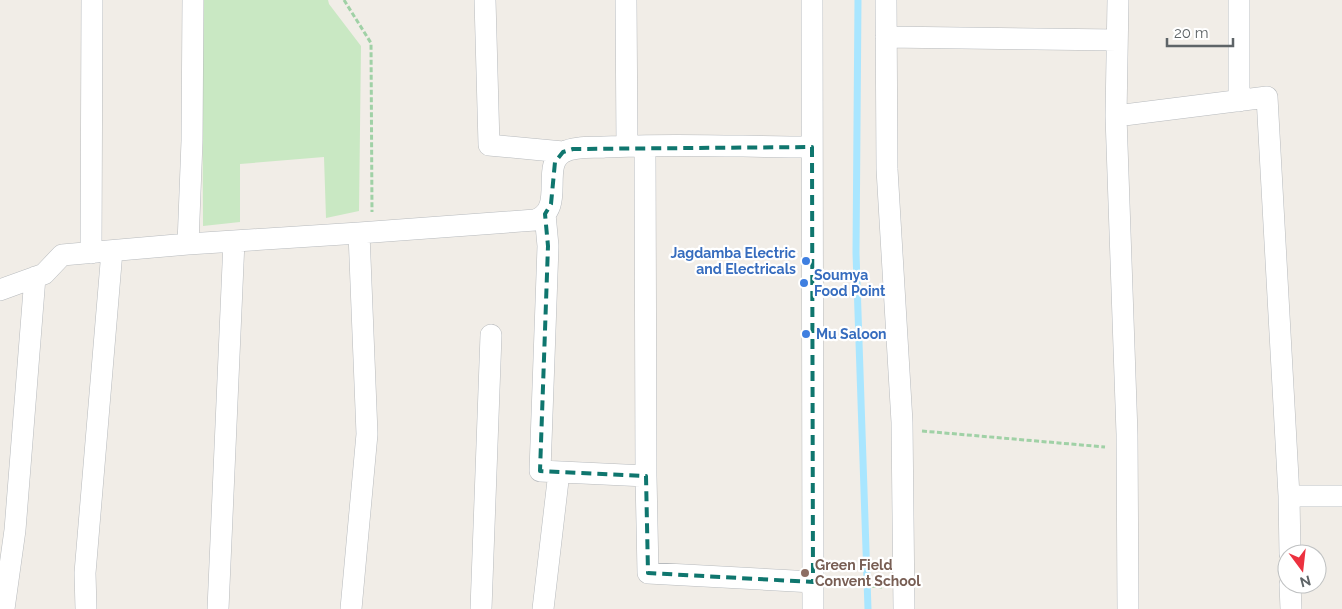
<svg xmlns="http://www.w3.org/2000/svg" width="1342" height="609" viewBox="0 0 1342 609" font-family="Raleway,sans-serif">
<style>
.green{fill:#c9e8c3}
.lines{fill:none;stroke-linecap:round;stroke-linejoin:round}
.stream{stroke:#a9e6ff;stroke-width:7}
.minor-casing{stroke:#b7babd;stroke-width:22}
.path{stroke:#a0d1a6;stroke-width:3;stroke-dasharray:5 2.5;stroke-linecap:butt}
.minor{stroke:#fff;stroke-width:21}
.marked{fill:none;stroke:#0f766e;stroke-width:4;stroke-dasharray:10 6;stroke-linejoin:round}
.shop-dot{fill:#3f7fe0;stroke:#fff;stroke-width:2}
.education-dot{fill:#8d6e63;stroke:#fff;stroke-width:2}
.labels{text-anchor:middle;dominant-baseline:central;stroke-width:4.5;stroke-linejoin:round;paint-order:stroke}
.shop-label{font-size:14px;font-weight:bold;fill:#366cbe;stroke:#fff;text-anchor:start}
.education-label{font-size:14px;font-weight:bold;fill:#785e54;stroke:#fff;text-anchor:start}
</style>
<rect width="100%" height="100%" fill="#f1ede7"/>
<!-- green -->
<path class="green" d="M202,0h126l1,4 32,42 -2,165 -33,7 -2,-61 -84,7v58l-37,4z"/>
<g class="lines">
<!-- stream -->
<path class="stream" d="M858,0l-2,253 12,356"/>
<defs>
<path id="minor" d="M485,0l4,145 74,7
M626,0l1,146
M812,0l1,609
M886,0l1,169 15,253 2,187
M1118,0l-2,116 11,318 1,175
M886,37l231,3
M1239,101v-101
M1116,116l151,-19 22,399h53
M645,146l1,330 2,97 165,9
M545,214l3,32 -8,225 106,5
M188,244l4,-103 1,-141
M91,253l1,-253
M0,290l44,-16 18,-19 126,-11 171,-11 176,-13c32,-11 4,-55 29,-68 11,-6 29,-4 41,-5 69,-4 138,0 207,0
M1289,496l1,58
M1290,584l1,25
M4,609l11,-79 20,-253
M86,609l-1,-36 27,-322
M218,609l16,-368
M351,609l16,-175 -8,-201
M481,609l10,-274
M543,609l16,-137"/>
</defs>
<!-- minor casing -->
<use href="#minor" class="minor-casing"/>
<!-- path -->
<path class="path" d="M344,0l27,43 1,169
M922,431l183,16
M834,582l48,5"/>
<!-- minor -->
<use href="#minor" class="minor"/>
</g>
<!-- marked area -->
<path class="marked" d="M812,147l1,435 -165,-9 -2,-97 -106,-5 8,-225 -3,-32 6,-10 4,-42 8,-10 10,-3z"/>
<!-- markers -->
<g class="shop-dot">
<circle cx="806" cy="261" r="5"/>
<circle cx="804" cy="283" r="5"/>
<circle cx="806" cy="334" r="5"/>
</g>
<circle class="education-dot" cx="805" cy="573" r="5"/>
<g class="labels">
<!-- shop labels -->
<g class="shop-label">
<text x="796" y="253" text-anchor="end">Jagdamba Electric<tspan x="796" dy="16">and Electricals</tspan></text>
<text x="814" y="275">Soumya<tspan x="814" dy="16">Food Point</tspan></text>
<text x="816" y="334">Mu Saloon</text>
</g>
<!-- education labels -->
<g class="education-label">
<text x="815" y="565">Green Field<tspan x="815" dy="16">Convent School</tspan></text>
</g>
</g>
<!-- north arrow -->
<g transform="translate(1302 569) rotate(165)"><circle r="24" fill="#ffffff" stroke="#bfc1c2"/>
<path d="M0-4L9 19L0 12L-9 19Z" fill="#ec313f"/>
<text y="-8" font-size="14" font-weight="bold" text-anchor="middle" fill="#5e6467">N</text>
</g>
<!-- scale -->
<path d="M1167 38v8h66v-8" fill="none" stroke="#5e6467" stroke-width="2.5"/>
<text x="1174" y="38" font-size="15" fill="#5e6467" stroke="#ffffff" stroke-width="4" paint-order="stroke">20 m</text>
</svg>
